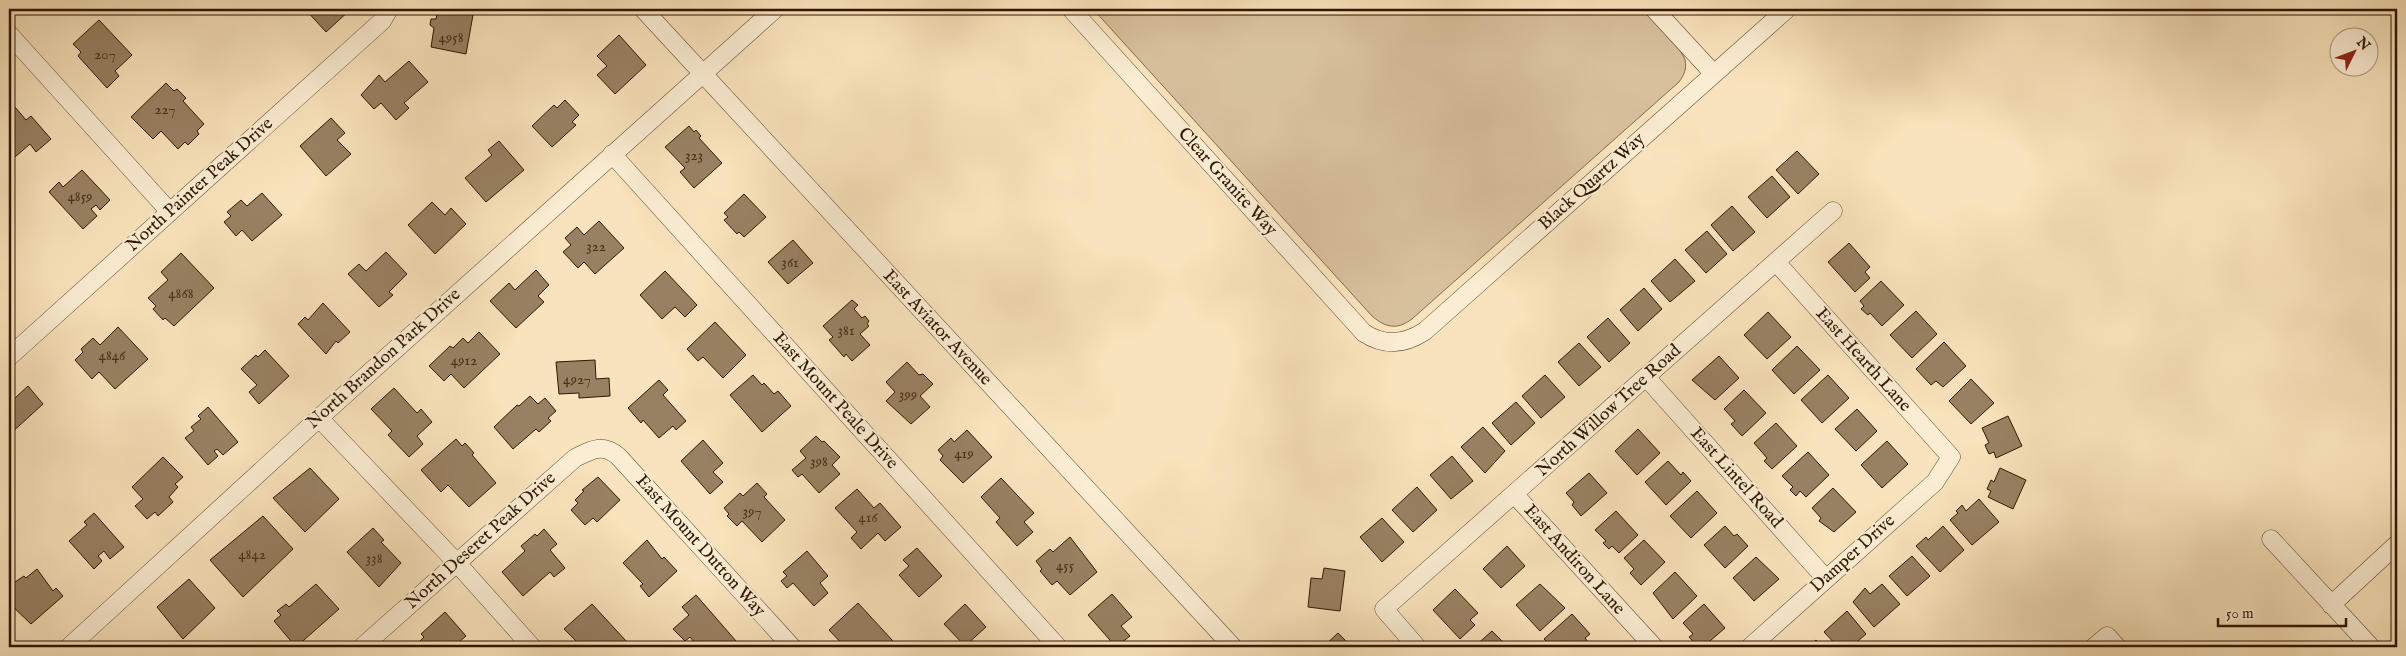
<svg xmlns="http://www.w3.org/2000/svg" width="2406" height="656" viewBox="0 0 2406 656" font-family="'IM FELL English',serif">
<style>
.green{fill:#d7c09c;stroke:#836b4e}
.building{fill:#988162;stroke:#2f1600}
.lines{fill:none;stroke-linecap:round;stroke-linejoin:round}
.minor-casing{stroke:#62492f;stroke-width:19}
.minor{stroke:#fbedd3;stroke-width:18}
.labels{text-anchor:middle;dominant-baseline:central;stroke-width:4;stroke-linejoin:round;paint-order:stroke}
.number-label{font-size:15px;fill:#493118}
.street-label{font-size:18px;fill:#2f1600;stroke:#fbedd3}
</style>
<rect width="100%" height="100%" fill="#f9e3bc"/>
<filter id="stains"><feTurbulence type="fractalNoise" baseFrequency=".004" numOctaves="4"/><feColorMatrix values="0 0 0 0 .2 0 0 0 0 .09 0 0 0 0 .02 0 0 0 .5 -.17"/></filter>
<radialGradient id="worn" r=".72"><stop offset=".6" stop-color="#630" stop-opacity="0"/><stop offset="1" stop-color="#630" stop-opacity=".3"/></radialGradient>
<!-- green -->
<path class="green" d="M1093,9h548c9,9 42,41 44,51 2,9 -1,15 -6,22l-267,237c-15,11 -26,9 -40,-3z"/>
<!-- building -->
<path class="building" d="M305,9h46l-25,23z
M438,9h25l-1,4 11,2 -7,39 -35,-7 3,-19 -4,-3 1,-6h5z
M99,20l33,35 -17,16 4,5 -12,12 -29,-32 3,-4 -8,-8z
M619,35l27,30 -31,29 -18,-19 10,-9 -10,-10z
M409,61l19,21 -24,21 5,5 -13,12 -15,-17 -7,6 -13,-14 18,-20 6,7z
M166,83l8,8 3,-2 9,9 -3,3 21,23 -7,7 2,3 -11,11 -3,-3 -7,7 -17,-18 -8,8 -22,-22z
M9,100l17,20 5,-4 20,23 -15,13 -6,-8 -15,13 -6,-7z
M565,100l14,15 -7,7 4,3 -24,22 -20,-21 22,-21 3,3z
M331,118l14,15 -8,7 14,14 -25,22 -26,-30z
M689,126l5,6 2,-2 5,6 -2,2 23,25 -28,25 -14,-16 5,-4 -20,-21z
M499,141l25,29 -38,32 -21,-24 27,-23 -4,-5z
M1797,151l22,23 -21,20 -22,-24z
M82,170l28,30 -10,10 -4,-5 -5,4 6,7 -14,13 -34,-37 10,-10 4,5z
M1772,176l18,21 -23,21 -19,-21z
M262,193l20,22 -30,26 -10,-11 -6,6 -12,-14 7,-6 -4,-4 14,-12 6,6z
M744,194l22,23 -22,20 -5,-5 -2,2 -13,-14 4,-3 -4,-4z
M432,202l13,13 6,-7 15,16 -31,30 -27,-29z
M1732,206l23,26 -22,19 -22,-26z
M599,221l25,27 -29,26 -11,-12 -6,6 -15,-16 8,-7 -6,-7 12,-11 7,8z
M1707,231l20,23 -21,19 -21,-23z
M793,240l20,23 -25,21 -20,-22z
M1849,243l21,24 -5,5 5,6 -15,14 -27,-30z
M386,252l21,22 -18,18 4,3 -14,12 -31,-33 11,-10 7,7z
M181,253l33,35 -40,38 -9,-8 -2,2 -10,-11 3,-3 -8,-8 20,-18 -7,-8z
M1675,259l20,22 -25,21 -19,-21z
M536,270l13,15 -11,11 6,6 -28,26 -26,-27 19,-18 6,7z
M665,271l32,34 -12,12 -10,-10 -13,12 -22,-24z
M1881,281l23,24 -22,21 -12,-13 -2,2 -7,-6 3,-3 -4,-5z
M1644,288l18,21 -24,22 -18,-21z
M852,300l6,5 -4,4 8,9 3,-2 4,5 -2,3 2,2 -9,8 10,11 -18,16 -6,-7 -2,3 -15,-17 4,-3 -10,-11z
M323,303l27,29 -12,11 -2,-2 -10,13 -28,-30 7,-7 3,3z
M1916,311l21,23 -25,24 -22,-23z
M1768,312l23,25 -24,22 -23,-24z
M1608,318l22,25 -21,19 -22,-25z
M715,322l31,33 -23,23 -20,-21 -5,4 -11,-12z
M118,327l30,32 -33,30 -16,-17 -7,7 -17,-19 8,-8 -2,-3 12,-11 7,7z
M479,332l21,22 -36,34 -13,-14 -7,7 -15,-15 21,-20 3,2 10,-10 5,5z
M1944,342l22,24 -23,21 -7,-6 -5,4 -15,-16z
M1579,343l22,24 -22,19 -21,-24z
M1797,346l23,24 -26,24 -22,-24z
M265,350l24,26 -30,28 -10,-12 8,-7 -16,-16 15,-14 2,2z
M1719,356l20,22 -24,22 -23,-20z
M595,360l1,19 13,-1 1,18 -31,2v-5l-20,1 -3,-32z
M907,362l12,13 4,-1 10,10 -13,12 10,11 -19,17 -25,-23 9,-9 -9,-10z
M753,375l9,10 2,-2 10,11 4,-3 13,15 -29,26 -32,-37z
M1545,375l20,22 -24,21 -19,-22z
M1828,375l21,23 -27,25 -21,-23z
M1971,379l23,24 -23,21 -22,-23z
M659,380l9,10 -5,5 23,26 -10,9 -3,-4 -14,12 -16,-18 -2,3 -13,-15z
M28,386l15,18 -34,31v-39l2,-3 4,5z
M394,388l23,25 4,-4 11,13 -15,14 6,8 -14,13 -21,-22 4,-4 -21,-22z
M1744,390l22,23 -24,23 -11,-12 4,-3 -11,-12z
M530,396l8,8 7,-6 11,13 -8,7 3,3 -12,11 -3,-3 -23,20 -19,-22 23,-22 2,1z
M1516,402l19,21 -24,22 -19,-22z
M208,407l30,35 -15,13 -6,-6 -3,2 4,5 -10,9 -23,-27 9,-7 -3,-4 10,-8 -3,-3z
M1857,409l20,22 -21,20 -21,-22z
M2008,416l14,30 -26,12 -2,-6 -5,2 -4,-9 4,-2 -7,-15z
M1776,423l21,23 -25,23 -8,-8 3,-3 -13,-15z
M1483,427l22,24 -20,22 -24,-26z
M1638,429l22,24 -23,22 -22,-24z
M967,430l25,27 -29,26 -23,-23 3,-4 -5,-6 13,-12 3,4z
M816,436l6,6 2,-1 16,16 -8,8 8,9 -21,19 -17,-19 -4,3 -6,-7 14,-12 -6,-7z
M456,439l6,7 3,-3 9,10 -2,2 24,28 -27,24 -21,-22 -7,7 -20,-22z
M703,440l20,23 -10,9 10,10 -13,12 -29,-33z
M1887,441l21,23 -26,24 -21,-23z
M1808,452l21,23 -23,22 -6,-6 -4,5 -6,-6 3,-3 -11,-11z
M1452,456l21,25 -22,18 -21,-24z
M163,457l20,20 -8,7 3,3 -9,10 4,5 -15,14 -3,-4 -8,7 -12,-13 8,-7 -11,-12z
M1668,461l13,14 2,-3 8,9 -25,24 -21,-23z
M310,468l29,31 -34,33 -32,-34z
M2000,468l26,12 -13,29 -25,-12 3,-6 -4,-2 4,-9 3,2z
M1589,473l18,20 -26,23 -9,-11 2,-3 -8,-9z
M598,477l22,23 -23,22 -4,-4 -8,7 -14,-15 7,-7 -3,-3 9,-9 -2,-1z
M1001,478l33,35 -10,9 9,10 -16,14 -21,-24 4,-4 -19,-21z
M757,483l10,11 -3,3 21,23 -23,22 -20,-21 -5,5 -10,-10 2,-2 -5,-6 16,-15 3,3z
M1417,487l20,23 -24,22 -21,-22z
M1833,488l23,24 -22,20 -15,-11 2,-3 -9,-10z
M857,489l17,19 6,-5 21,24 -16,14 -7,-8 -17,16 -10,-11 6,-6 -22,-24z
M1697,491l20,22 -26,25 -21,-22z
M1979,499l20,23 -27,23 -22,-25 8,-7 -2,-2 6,-6 4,6z
M1616,511l22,24 -19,18 -7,-7 -3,3 -6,-6 3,-2 -11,-11z
M94,513l30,34 -14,12 -6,-8 -6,5 4,5 -8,8 -25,-28 18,-16 -3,-3z
M263,516l30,33 -50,48 -33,-37z
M1382,518l22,24 -22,20 -22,-25z
M1725,526l9,10 3,-2 11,12 -23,22 -21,-23z
M1943,526l21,24 -24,22 -24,-26 10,-9 2,3z
M373,528l11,12 -3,2 20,21 -22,24 -32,-35z
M544,529l13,15 -7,6 15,18 -11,9 -4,-5 -27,24 -21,-24 23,-21 -4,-5 14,-12 2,2z
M1070,537l27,35 -27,23 -13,-14 -5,4 -12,-14 2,-2 -6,-8 14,-12 3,3z
M647,540l15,19 2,-2 13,14 -28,26 -9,-11 3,-2 -20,-21z
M1644,540l21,22 -24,23 -11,-12 4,-4 -10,-11z
M1507,546l18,20 -24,22 -18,-19z
M917,548l25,28 -23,21 -20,-22 10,-9 -6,-6z
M807,551l21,25 -8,7 8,10 -14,13 -21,-23 -6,5 -6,-7 6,-5 -4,-4z
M1912,556l18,20 -23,20 -18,-20z
M1756,557l23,22 -25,22 -21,-23z
M1324,568l21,3 -5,40 -32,-4 3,-29 11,1z
M37,569l16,22 3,-3 7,8 -32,28 -22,-21v-17l15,-10 2,2z
M1675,572l22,24 -24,23 -20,-26z
M189,579l26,29 -32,31 -26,-32z
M316,584l23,25 -43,38 -22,-26 7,-6 -4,-4 9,-7 3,3z
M1540,584l25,24 -25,23 -24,-26z
M1882,584l18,20 -26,23 -21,-25 12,-14 5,6z
M1455,589l23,24 -8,7 5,5 -15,14 -27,-29z
M1112,594l20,23 -11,9 9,10 -14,11 -28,-32z
M696,595l40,46 -7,6h-31l-8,-10 -5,4 -12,-12 16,-14 -7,-8z
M858,603l35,38 -7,6h-41l-16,-17z
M592,604l35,38 -6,5h-43l2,-2 -16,-16z
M965,604l21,23 -21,19 -21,-22z
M1704,604l21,24 -22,19h-5l-9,-10 4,-3 -10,-11z
M1847,611l19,23 -15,13h-13l-14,-15z
M445,612l21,24 -13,11h-30l-5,-4 6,-6 -3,-3z
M1572,614l18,20 -5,4 3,4 -6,5h-30l-8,-8z
M1492,631l16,16h-34z
M1338,633l14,14h-29z
M1816,640l7,7h-15z
M126,642l4,5h-10z"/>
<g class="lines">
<defs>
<path id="minor" d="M643,9l590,638
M1071,9l293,324c20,13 40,12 61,-2l362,-322
M1654,9l60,65
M9,34l161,178
M612,154l446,493
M9,357l373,-336 7,-12
M1646,377l180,202
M319,418l137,144 76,85
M1515,495l139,152
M2271,539l100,108
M2331,605l66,-61
M69,647l250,-229 456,-409
M362,647l213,-189c16,-8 27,-15 43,-2l174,191
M1417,647l-33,-38 449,-398
M1750,647l185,-165 16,-25 -175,-195
M2094,647l13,-11 10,11"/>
</defs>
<!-- minor casing -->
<use href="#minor" class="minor-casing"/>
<!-- minor -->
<use href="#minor" class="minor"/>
</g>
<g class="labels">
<!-- number labels -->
<g class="number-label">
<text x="451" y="37">4958</text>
<text x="105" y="54">207</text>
<text x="165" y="109">227</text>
<text x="694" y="155">323</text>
<text x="80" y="196">4859</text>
<text x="596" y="246">322</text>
<text x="790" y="262">361</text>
<text x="181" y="293">4868</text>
<text x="846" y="330">381</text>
<text x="112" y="355">4846</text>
<text x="464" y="360">4912</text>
<text x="577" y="379">4927</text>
<text x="908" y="394">399</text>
<text x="964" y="453">419</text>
<text x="819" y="461">398</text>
<text x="752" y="511">397</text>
<text x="868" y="517">416</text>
<text x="252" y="554">4842</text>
<text x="374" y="558">338</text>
<text x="1065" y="565">455</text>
</g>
<!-- street labels -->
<g class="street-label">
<text transform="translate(1227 182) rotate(48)">Clear Granite Way</text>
<text transform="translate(1592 182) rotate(-42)">Black Quartz Way</text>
<text transform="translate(200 185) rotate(-42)">North Painter Peak Drive</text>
<text transform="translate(937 328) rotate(47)">East Aviator Avenue</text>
<text transform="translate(384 359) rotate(-42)">North Brandon Park Drive</text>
<text transform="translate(1863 360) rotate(48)">East Hearth Lane</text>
<text transform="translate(835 401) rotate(48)">East Mount Peale Drive</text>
<text transform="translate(1609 411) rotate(-42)">North Willow Tree Road</text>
<text transform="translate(1736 478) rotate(48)">East Lintel Road</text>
<text transform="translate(481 541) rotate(-42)">North Deseret Peak Drive</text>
<text transform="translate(700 546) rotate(48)">East Mount Dutton Way</text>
<text transform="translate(1853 554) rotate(-42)">Damper Drive</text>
<text transform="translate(1574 560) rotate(48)">East Andiron Lane</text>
</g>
</g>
<!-- margin -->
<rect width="2406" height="656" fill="none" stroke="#f9e3bc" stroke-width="30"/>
<rect x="10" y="10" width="2386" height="636" fill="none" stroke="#2f1600" stroke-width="2.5"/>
<rect x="15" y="15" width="2376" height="626" fill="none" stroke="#2f1600"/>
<!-- north arrow -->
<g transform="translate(2354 52) rotate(48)"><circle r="24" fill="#fbedd3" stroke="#a9977f"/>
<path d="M0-4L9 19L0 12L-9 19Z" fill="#8f2418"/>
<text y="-8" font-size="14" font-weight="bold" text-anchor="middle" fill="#2f1600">N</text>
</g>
<!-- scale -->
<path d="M2218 618v8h128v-8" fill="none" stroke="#2f1600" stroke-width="2.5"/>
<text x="2226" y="618" font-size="15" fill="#2f1600" stroke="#fbedd3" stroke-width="4" paint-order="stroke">50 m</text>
<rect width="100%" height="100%" filter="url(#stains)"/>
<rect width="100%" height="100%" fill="url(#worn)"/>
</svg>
